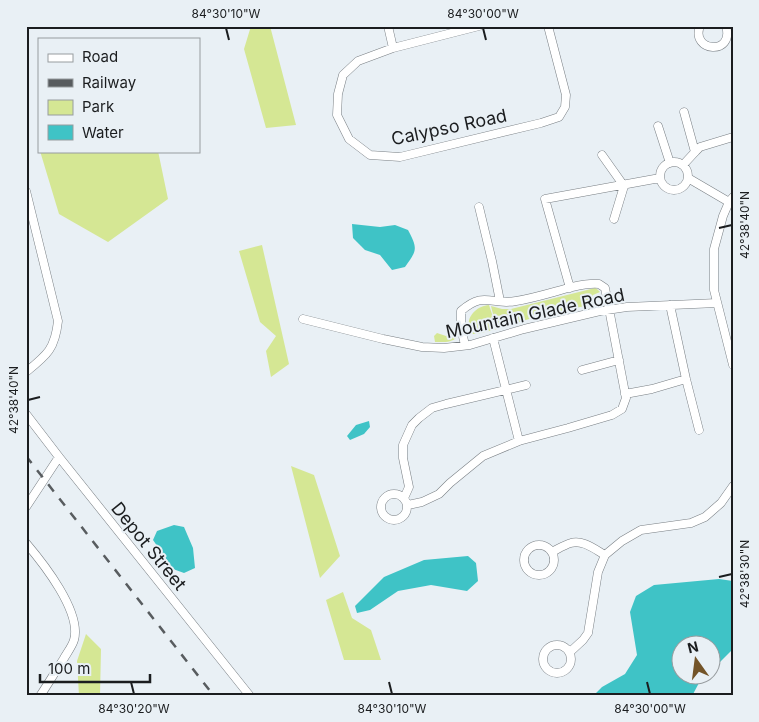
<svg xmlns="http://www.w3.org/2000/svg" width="759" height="722" viewBox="0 0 759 722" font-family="Inter,sans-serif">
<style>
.green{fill:#d5e794}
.water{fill:#3fc3c6}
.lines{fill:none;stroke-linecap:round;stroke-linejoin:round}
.street-casing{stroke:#797f84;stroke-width:9}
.street{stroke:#fff;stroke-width:8}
.rail{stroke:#585c5f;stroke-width:2.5;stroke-dasharray:9 9;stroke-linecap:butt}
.ticks{fill:none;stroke:#1b1d1f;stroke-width:2}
.labels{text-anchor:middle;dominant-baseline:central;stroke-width:4;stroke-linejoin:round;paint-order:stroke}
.street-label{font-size:18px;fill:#1b1d1f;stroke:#e9f0f5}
.neatline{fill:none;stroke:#1b1d1f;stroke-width:2}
.ticks-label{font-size:12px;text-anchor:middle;fill:#1b1d1f}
</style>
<rect width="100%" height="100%" fill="#e9f0f5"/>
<!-- green -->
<path class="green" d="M251,26h19l26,99 -30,3 -22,-79z
M40,151h118l10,48 -60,43 -49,-28z
M262,245l27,119 -18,13 -5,-26 10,-15 -16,-14 -21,-71z
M595,288l2,1 3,3 -7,3 -2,4 3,5 -51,11 -44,13 -5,-10 -3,-12 11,3h9z
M489,305l8,24 -20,5h-4c-11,-12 1,-28 16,-29z
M437,333l9,3 3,-3 7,2 1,2c-5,6 -14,5 -22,5l-1,-6z
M291,466l23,9 26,81 -20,22z
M343,592l9,26 19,12 10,30h-37l-18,-60z
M86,634l15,15 -1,47h-21l-2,-35z"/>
<!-- water -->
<path class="water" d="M352,224l28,3 15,-2 13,5c10,19 9,20 -3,37l-13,3 -12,-15 -15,-5 -12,-12z
M369,421l1,6 -6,7 -14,6 -3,-4 9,-11z
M174,525l10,2 9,21 2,20 -11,5 -11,-4 -20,-29 4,-9z
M468,556l8,7 2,18 -11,10 -36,-6 -33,6 -28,19 -13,3 -2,-7 29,-29 40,-17z
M719,579l14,2v68l-21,21v-26h-30v30l25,1 -7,6 -8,15h-99l9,-9 23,-13 12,-19 -7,-43 6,-16 18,-11z"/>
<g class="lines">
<defs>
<path id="street" d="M388,26l5,22
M479,26l-86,22 -35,13 -15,14 -5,19 -1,21 12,24 21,16 30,2 141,-34 18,-6 6,-10 1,-12 -18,-69
M700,26c-10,26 35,30 26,0
M684,112l11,40
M658,126l12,37
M602,155l22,31 -10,33
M660 176a14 14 0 1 1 28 0a14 14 0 1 1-28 0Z
M683,165l12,-13 5,-5 33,-10
M688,178l41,24
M26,191l32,130c-3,28 -11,34 -32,51
M733,197l-4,5 -6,14 -9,33v41l19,75
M479,207l13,54 8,40
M570,288l-25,-89 115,-21
M670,305l16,74 13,51
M303,319l80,20 39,8 22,1 26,-3 54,-16 76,-18 27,-4 90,-4
M493,338l26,103
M582,370l37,-10
M625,394l27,-5 34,-10
M26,414l33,43 191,239
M381 507a13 13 0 1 1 26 0a13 13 0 1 1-26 0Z
M404,498l5,-11 -6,-29v-13l9,-20 7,-7 13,-10 14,-4 80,-19
M408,505l14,-3 17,-8 11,-11 33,-27 36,-15 49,-13 44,-13 10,-6 4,-11 -21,-110 -6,-4c-9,-1 -18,1 -27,3 -19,5 -37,11 -56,14 -25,5 -31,-11 -55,10v17l4,17
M26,507l33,-50
M26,543c17,20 56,69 48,97 -2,7 -8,14 -11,20 -8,12 -15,24 -23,36
M524 560a15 15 0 1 1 30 0a15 15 0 1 1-30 0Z
M552,552c6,-3 12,-7 19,-9 11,-4 25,7 34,12
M543 659a14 14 0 1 1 28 0a14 14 0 1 1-28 0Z
M570,652l13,-12 5,-7 10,-61 7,-17 17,-14 19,-11 50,-7 14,-6 16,-14 12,-17"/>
</defs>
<!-- street casing -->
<use href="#street" class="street-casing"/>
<!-- street -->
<use href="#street" class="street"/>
<!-- rail -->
<path class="rail" d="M26,456l188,240"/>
</g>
<!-- ticks -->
<path class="ticks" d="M226,28l3,12M483,28l3,12M719,228l13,-3M28,400l12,-3M719,577l13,-3M131,682l3,12M389,682l3,12M647,682l3,12"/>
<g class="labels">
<!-- street labels -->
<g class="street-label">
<text transform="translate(449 127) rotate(-12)">Calypso Road</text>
<text transform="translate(535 313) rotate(-12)">Mountain Glade Road</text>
<text transform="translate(149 546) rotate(51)">Depot Street</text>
</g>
</g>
<!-- border -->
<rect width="759" height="722" fill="none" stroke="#e9f0f5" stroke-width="55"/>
<!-- legend -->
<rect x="38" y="38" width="162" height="115" fill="#e9f0f5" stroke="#979c9f"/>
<rect x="48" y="54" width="25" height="8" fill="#ffffff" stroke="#979c9f"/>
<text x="82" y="62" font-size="15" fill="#1b1d1f">Road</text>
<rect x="48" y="79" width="25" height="8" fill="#585c5f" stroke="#979c9f"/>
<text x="82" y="88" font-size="15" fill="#1b1d1f">Railway</text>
<rect x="48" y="100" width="25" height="15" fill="#d5e794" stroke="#979c9f"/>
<text x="82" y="112" font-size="15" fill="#1b1d1f">Park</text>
<rect x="48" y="125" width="25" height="15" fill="#3fc3c6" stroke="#979c9f"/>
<text x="82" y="138" font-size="15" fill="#1b1d1f">Water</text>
<!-- north arrow -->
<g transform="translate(696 660) rotate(346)"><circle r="24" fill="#e9f0f5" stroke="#979c9f"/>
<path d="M0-4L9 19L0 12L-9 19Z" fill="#735429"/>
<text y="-8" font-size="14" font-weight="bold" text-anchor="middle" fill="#1b1d1f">N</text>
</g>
<!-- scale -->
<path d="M40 674v8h110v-8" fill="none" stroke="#1b1d1f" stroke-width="2.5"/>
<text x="48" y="674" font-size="15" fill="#1b1d1f" stroke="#e9f0f5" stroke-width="4" paint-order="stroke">100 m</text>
<rect x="28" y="28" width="704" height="666" class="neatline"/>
<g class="ticks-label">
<text x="226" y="18">84°30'10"W</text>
<text x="483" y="18">84°30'00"W</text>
<text transform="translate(745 225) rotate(-90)" y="4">42°38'40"N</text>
<text transform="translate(14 400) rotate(-90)" y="4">42°38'40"N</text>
<text transform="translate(745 574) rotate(-90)" y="4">42°38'30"N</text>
<text x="134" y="713">84°30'20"W</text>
<text x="392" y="713">84°30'10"W</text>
<text x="650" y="713">84°30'00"W</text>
</g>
</svg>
